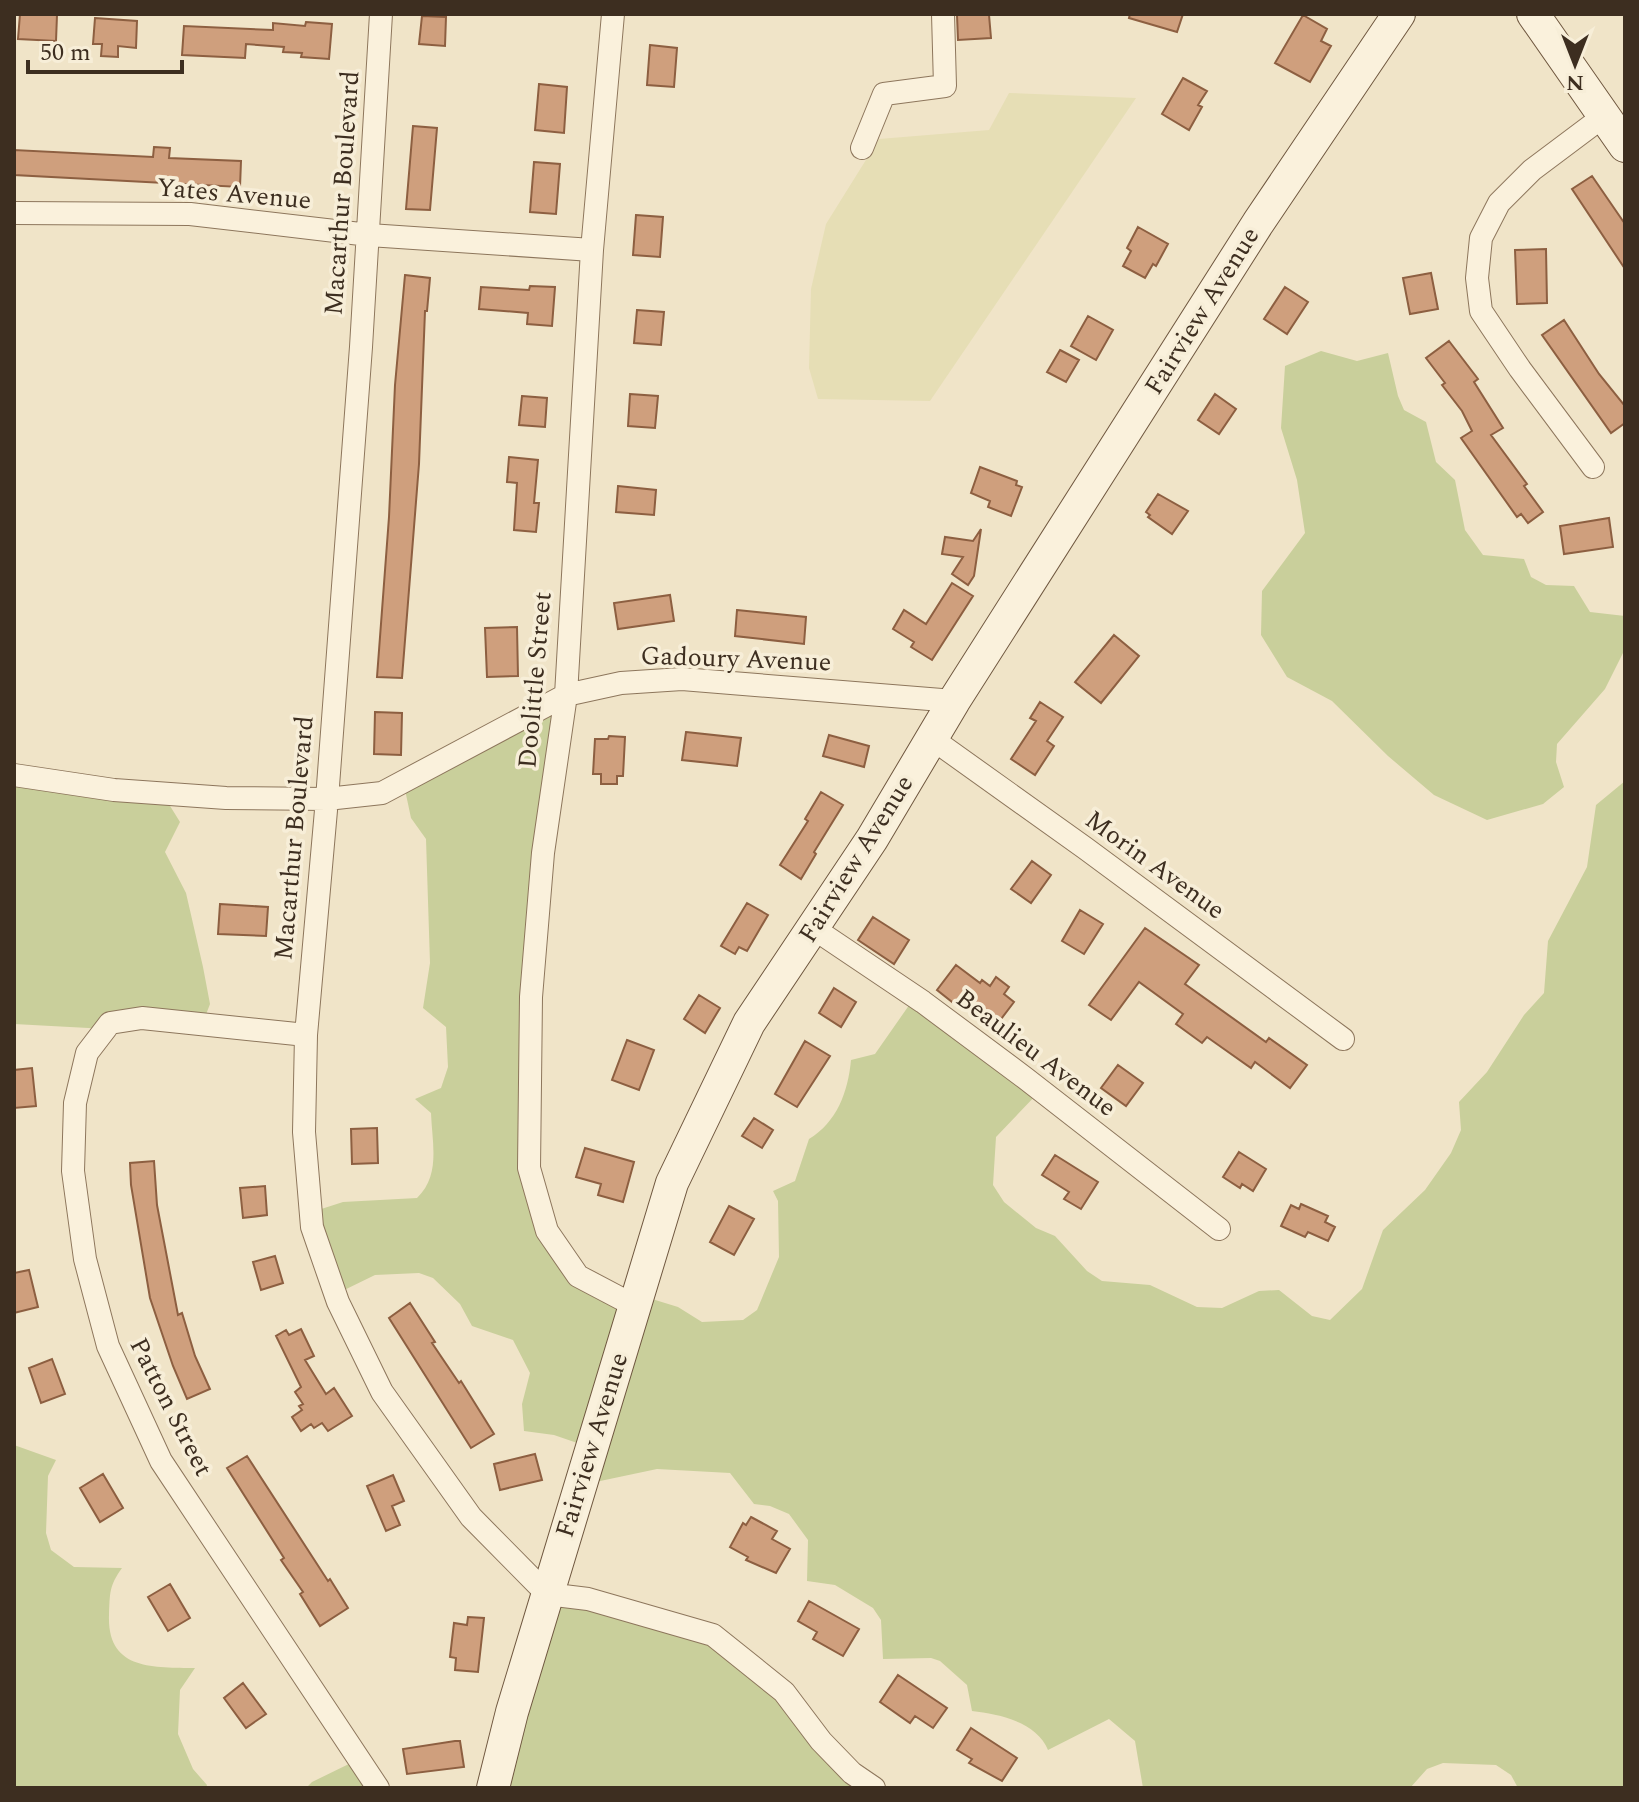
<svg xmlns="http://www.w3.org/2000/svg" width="1639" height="1802" viewBox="0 0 1639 1802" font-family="Spectral,serif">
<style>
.farmland{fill:#e6deb5}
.green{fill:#c9cf9b}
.building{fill:#cf9f7d;stroke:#8d5f41;stroke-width:2}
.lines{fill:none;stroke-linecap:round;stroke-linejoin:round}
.street-casing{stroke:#8d765c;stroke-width:24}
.secondary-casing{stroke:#6f573f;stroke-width:34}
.street{stroke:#faf1dc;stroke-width:22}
.secondary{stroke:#faf1dc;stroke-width:32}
.labels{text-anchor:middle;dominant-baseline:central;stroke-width:7;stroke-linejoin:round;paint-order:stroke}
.street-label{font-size:26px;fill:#3d2e20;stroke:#f7eed8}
</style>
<rect width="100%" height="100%" fill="#f0e4c8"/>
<!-- farmland -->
<path class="farmland" d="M1009,93l127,5 -206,303 -112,-2 -9,-31 2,-79 15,-65 53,-85 110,-9z"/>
<!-- green -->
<path class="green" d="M1321,351l36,10 31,-8 10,43 6,14 22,12 10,40 19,18 10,50 18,25 41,4 7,18 15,8 28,1 16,26 35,4v33l-20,40 -48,55 -1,18 8,25 -21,17 -56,16 -53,-25 -46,-39 -56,-55 -45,-24 -26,-42 1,-44 43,-58 -8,-53 -16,-52 4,-62z
M554,703l-27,450 47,122 104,32 24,15 41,-2 14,-10 22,-53 -1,-56 -5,-10 22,-10 14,-42c28,-17 39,-47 42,-79l24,-6 37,-53 125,93 -41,43 -3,48 11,17 32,26 19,8 32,35 15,10 48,4 47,22 25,1 37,-17 20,-1 33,26 18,4 32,-31 21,-59 42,-40 26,-37 10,-23 -2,-28 28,-30 37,-57 20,-22 4,-52 39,-74 9,-62 29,-24v1007h-107l-7,-13 -15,-10 -53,-2 -16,6 -17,19h-267l-8,-47 -26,-22 -61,31c-11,-28 -49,-36 -76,-39l-5,-26 -27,-24 -9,-3 -48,1 -2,-39 -8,-12 -38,-23 -28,-4 1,-41 -19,-26 -19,-8 -16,-2 -24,-31 -73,-4 -71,15v-38l-32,-11 -30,-4 -2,-27 8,-31 -17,-33 -41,-14 -12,-22 -27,-26 -14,-5 -44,2 -41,20 -22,-83 31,-10 74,-4c24,-23 15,-55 14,-85l-16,-14 26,-11 7,-21 -2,-40 -23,-19 7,-45 -4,-124 -15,-21 -7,-33z
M14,778l148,15 18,29 -15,30 21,41 17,74 7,37 -8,21 -95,4 -93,-5z
M14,1445l42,15 -8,16 -2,57 5,17 23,17 48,1c-13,18 -12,25 -13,47 -2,56 45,52 86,53l-15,22 -2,44 15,35 14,16 -1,3h-192z
M546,1599l161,42 58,44 94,103h-365z
M355,1761l20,27h-69l6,-6z"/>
<!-- building -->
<path class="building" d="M20,14l37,1 -1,26 -38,-2z
M975,14l14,1 2,23 -33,2 -1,-25z
M1130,14h53l-6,18 -48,-14z
M1303,15l24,14 -6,12 10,5 -21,36 -35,-19z
M422,16l24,1 -1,29 -26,-2z
M95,18l42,3 -1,27 -18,-2v11l-17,-1 1,-12h-9z
M306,22l26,2 -3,35 -28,-2 1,-4 -19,-1 1,-5 -38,-3 -1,14 -63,-3 2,-29 89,4v-7l32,3z
M650,45l27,3 -3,39 -27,-2z
M1183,78l24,13 -9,14 4,2 -13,23 -27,-16z
M539,84l28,3 -3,46 -29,-3z
M413,126l24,2 -7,82 -24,-1z
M154,147l16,1 -1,10 72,3 -1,26 -226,-12v-25l139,7z
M534,162l26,2 -4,50 -26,-2z
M1592,176l33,48v45l-53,-80z
M636,215l27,2 -3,40 -27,-2z
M1138,227l30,17 -12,22 -3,-2 -8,14 -22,-12 8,-15 -4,-3z
M1546,249l1,54 -30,1 -2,-54z
M1431,273l7,36 -28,5 -7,-36z
M405,275l25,3 -3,33h-2l-6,153 -17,214 -25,-1 12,-160 6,-132z
M530,286l25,1 -3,39 -25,-2 1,-11 -49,-4 2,-22 48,3z
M1285,287l23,15 -21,32 -23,-15z
M637,310l27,2 -3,33 -27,-2z
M1088,316l25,14 -17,30 -25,-14z
M1564,320l35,54 26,32v17l-14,10 -69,-98z
M1449,341l29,38 -4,3 29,46 -12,7 36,49 -3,2 19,26 -15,11 -7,-9 -4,3 -56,-79 11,-7 -10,-20 -20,-26 3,-2 -19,-25z
M1060,350l19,10 -13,22 -19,-10z
M630,394l28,2 -3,32 -27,-2z
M1215,394l21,15 -17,25 -21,-14z
M522,396l25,2 -2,29 -26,-2z
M509,457l29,3 -4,43h5l-3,29 -22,-2 3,-47 -10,-1z
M980,467l37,14 -1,4 6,2 -11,29 -23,-9 2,-6 -19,-8z
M618,486l38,4 -2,25 -38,-3z
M1158,494l30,17 -16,23 -24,-17 2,-2 -4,-3z
M1609,518l4,29 -49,7 -4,-28z
M981,529l-7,47 -6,9 -16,-11 11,-17 -21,-3 3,-17 28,4z
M952,583l21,13 -41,64 -21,-13 3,-5 -21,-13 11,-19 22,14z
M670,595l4,26 -56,8 -4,-26z
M737,610l69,7 -2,27 -69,-8z
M517,627l1,49 -31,1 -2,-49z
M1114,635l25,21 -38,47 -26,-21z
M1040,702l23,15 -16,24 7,5 -19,29 -24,-16 25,-38 -6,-3z
M375,712l27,1 -1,42 -27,-1z
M686,732l55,6 -4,28 -55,-6z
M829,735l40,11 -5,21 -41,-11z
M609,736l16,1 -2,39h-6v8h-16v-10h-8l2,-35h13z
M821,792l22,13 -29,47 2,2 -15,25 -21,-14 28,-44 -3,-2z
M1032,861l19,14 -20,28 -20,-14z
M747,903l21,12 -21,36 -8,-4 -4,7 -14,-8z
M220,904l48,3 -2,29 -48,-2z
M1080,910l23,14 -19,30 -22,-13z
M873,917l36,23 -15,24 -36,-24z
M1145,928l54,37 -14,19 81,58 3,-4 38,27 -17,23 -35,-26 -4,6 -44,-31 -5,6 -26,-19 7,-10 -44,-32 -28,38 -22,-15z
M956,965l24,18 2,-3 8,6 6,-9 13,10 -5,7 10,8 -19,25 -30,-23 -4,5 -24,-19z
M834,988l22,14 -15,25 -22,-14z
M699,995l21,13 -15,25 -21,-14z
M627,1040l27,10 -15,40 -27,-10z
M805,1041l25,15 -33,51 -22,-13z
M1118,1065l25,18 -17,23 -25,-18z
M32,1068l4,38 -22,2v-38z
M754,1118l19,12 -11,18 -20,-12z
M377,1128l1,35 -26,1 -1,-35z
M585,1148l49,14 -11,40 -25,-7 3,-11 -25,-7z
M1239,1152l27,17 -13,22 -11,-7 -2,4 -17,-11z
M1055,1155l43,27 -17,27 -17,-10 5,-7 -27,-17z
M154,1161l3,44 21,110 4,-2 13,43 15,33 -23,10 -14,-33 -23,-68 -19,-113 -1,-22z
M265,1186l2,29 -24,3 -3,-30z
M1301,1204l27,12 -3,6 10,5 -7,14 -20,-9 -3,5 -24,-11 10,-21 8,4z
M729,1206l25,13 -20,36 -24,-13z
M275,1256l8,27 -22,7 -8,-28z
M29,1270l9,37 -24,6v-40z
M410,1303l25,39 -3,1 27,40 2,-2 33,53 -23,14 -82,-130z
M301,1329l13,27 -9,4 21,34 8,-6 18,28 -24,15 -6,-8 -8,5 -3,-4 -10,7 -9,-14 10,-7 -3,-4 4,-2 -8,-12 6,-5 -25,-51 10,-6 3,5z
M52,1359l13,35 -24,9 -12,-35z
M535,1454l7,26 -42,10 -6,-26z
M247,1456l81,125 2,-2 18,29 -28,18 -20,-32 3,-2 -22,-32 3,-2 -57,-90z
M103,1474l20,34 -23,14 -20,-34z
M393,1475l11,26 -12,5 8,19 -14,6 -19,-45z
M751,1517l26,14 -5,8 18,10 -14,24 -30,-13 2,-3 -18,-10 13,-24 3,2z
M170,1584l20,34 -22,13 -20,-34z
M809,1601l50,28 -16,27 -30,-17 4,-7 -19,-11z
M468,1617l16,1 -6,54 -23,-2 1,-12 -6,-1 4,-34 13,2z
M898,1675l49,33 -14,20 -18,-12 -5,7 -30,-21z
M243,1683l23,31 -20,14 -22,-30z
M971,1728l46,30 -15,23 -33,-18 3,-4 -15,-9z
M455,1741h5l4,26 -57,7 -4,-25z"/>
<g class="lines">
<defs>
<path id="street" d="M381,14l-20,333 -34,452 -21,236 -2,97 8,95 26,75 44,90 89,125 76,77 41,5 125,36 71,57 37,49 31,32 22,15
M613,14l-21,236 -26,445 -23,158 -12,144 -2,171 18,63 31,45 57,30
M862,148l22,-54 61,-8 -2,-72
M14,213l176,1 179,21 223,15
M1593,467l-73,-98 -39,-58 -4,-33 4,-40 18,-35 33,-33 72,-54
M931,738l154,110 258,191
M14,775l100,15 112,8 101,1 55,-6 184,-98 55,-12 61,-4 272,22
M813,928l110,74 102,76 194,151
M306,1035l-164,-17 -32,5 -23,30 -12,50 -2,68 12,88 23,87 53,115 217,327"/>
<path id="secondary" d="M1533,14l92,132
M493,1788l19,-76 160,-529 77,-160 123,-184 82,-138 304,-478 141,-209"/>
</defs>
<!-- street casing -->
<use href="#street" class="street-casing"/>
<!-- secondary casing -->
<use href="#secondary" class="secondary-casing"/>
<!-- street -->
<use href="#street" class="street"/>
<!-- secondary -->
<use href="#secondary" class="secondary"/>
</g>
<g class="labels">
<!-- street labels -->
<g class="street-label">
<text transform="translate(342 193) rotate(-86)">Macarthur Boulevard</text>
<text transform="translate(234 194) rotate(5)">Yates Avenue</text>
<text transform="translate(1202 311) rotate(-58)">Fairview Avenue</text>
<text transform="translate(736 659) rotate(2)">Gadoury Avenue</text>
<text transform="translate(535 680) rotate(-85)">Doolittle Street</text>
<text transform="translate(294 838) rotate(-85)">Macarthur Boulevard</text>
<text transform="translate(856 859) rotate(-58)">Fairview Avenue</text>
<text transform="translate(1155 865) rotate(36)">Morin Avenue</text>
<text transform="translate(1036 1053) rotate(37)">Beaulieu Avenue</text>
<text transform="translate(171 1407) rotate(63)">Patton Street</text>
<text transform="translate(592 1445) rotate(-73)">Fairview Avenue</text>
</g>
</g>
<!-- border -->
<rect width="1639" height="1802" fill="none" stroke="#3d2e20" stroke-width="32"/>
<!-- north arrow -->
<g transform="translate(1575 64) rotate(180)" stroke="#f7eed8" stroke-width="6" paint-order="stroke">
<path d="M0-6L14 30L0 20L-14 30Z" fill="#3d2e20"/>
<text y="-12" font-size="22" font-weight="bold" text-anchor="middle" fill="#3d2e20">N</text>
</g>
<!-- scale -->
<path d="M28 60v12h154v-12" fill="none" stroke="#3d2e20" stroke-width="4"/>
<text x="40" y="60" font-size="24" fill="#3d2e20" stroke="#f7eed8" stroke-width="6" paint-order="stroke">50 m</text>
</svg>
